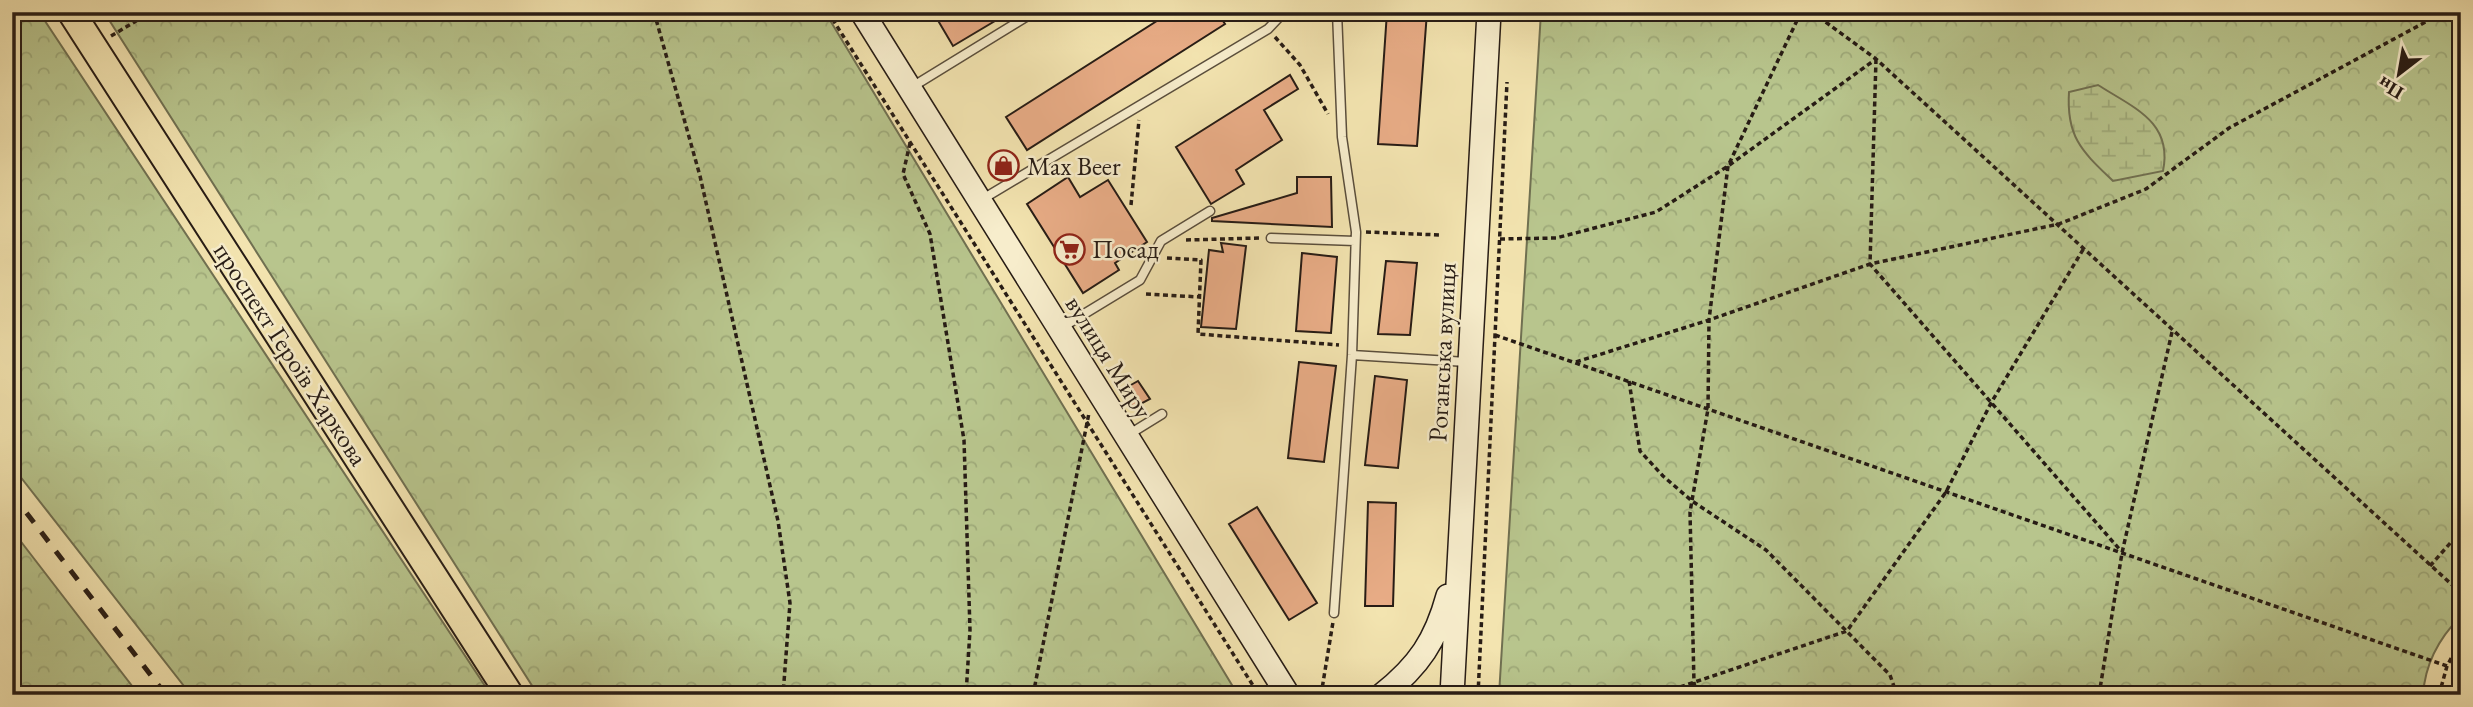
<svg xmlns="http://www.w3.org/2000/svg" width="2473" height="707" viewBox="0 0 2473 707" font-family="'EB Garamond',serif">
<style>
.forest{fill:url(#forest-crowns);stroke:#707051;stroke-width:2}
.wetland{fill:url(#wetland-marsh);stroke:#707051;stroke-width:2}
.building{fill:#e8ac86;stroke:#271c15;stroke-width:2}
.lines{fill:none;stroke-linecap:round;stroke-linejoin:round}
.lane-casing{stroke:#5a4e3c;stroke-width:11}
.secondary-casing{stroke:#271c15;stroke-width:26}
.primary-casing{stroke:#271c15;stroke-width:30}
.path{stroke:#271c15;stroke-width:3.5;stroke-dasharray:5 3.5;stroke-linecap:butt}
.lane{stroke:#f7edcc;stroke-width:8}
.secondary{stroke:#f7edcc;stroke-width:23}
.primary{stroke:#f3e4b0;stroke-width:26}
.rail{stroke:#271c15;stroke-width:5;stroke-dasharray:12 12;stroke-linecap:butt}
.labels{text-anchor:middle;dominant-baseline:central;stroke-width:5;stroke-linejoin:round;paint-order:stroke}
.poi-label{font-size:26px;fill:#271c15;stroke:#f7edcc;text-anchor:start}
.street-label{font-size:26px;fill:#271c15;stroke:#f7edcc}
</style>
<defs>
<pattern id="forest-crowns" width="20" height="18" patternUnits="userSpaceOnUse" patternTransform="scale(1.75)"><rect width="20" height="18" fill="#b8c58d"/><path d="M2 6a3 3 0 1 1 6 0M12 15a3 3 0 1 1 6 0" fill="none" stroke="#9ea979"/></pattern>
<pattern id="wetland-marsh" width="20" height="14" patternUnits="userSpaceOnUse" patternTransform="scale(1.75)"><rect width="20" height="14" fill="#b8c58d"/><path d="M1 5h8M5 5V1M11 12h8M15 12V8" fill="none" stroke="#9ea979"/></pattern>
</defs>
<rect width="100%" height="100%" fill="#f3e4b0"/>
<filter id="stains"><feTurbulence type="fractalNoise" baseFrequency=".00286" numOctaves="4"/><feColorMatrix values="0 0 0 0 .2 0 0 0 0 .09 0 0 0 0 .02 0 0 0 .5 -.17"/></filter>
<radialGradient id="worn" r=".72"><stop offset=".6" stop-color="#630" stop-opacity="0"/><stop offset="1" stop-color="#630" stop-opacity=".3"/></radialGradient>
<!-- forest -->
<path class="forest" d="M12,12h27l452,683h-300l-179,-229z
M104,12h721l413,683h-700z
M1541,12h920v604c-21,21 -36,48 -38,79h-924z
M12,530l127,165h-127z"/>
<!-- wetland -->
<path class="wetland" d="M2098,85c36,23 75,37 65,86l-50,10c-30,-29 -47,-43 -44,-89z"/>
<!-- building -->
<path class="building" d="M933,12h77l-57,34z
M1171,12h46l8,12 -198,126 -21,-33z
M1387,12h40l-10,134 -39,-2z
M1290,75l8,14 -34,21 18,30 -46,30 8,14 -33,20 -35,-57z
M1068,177l12,20 28,-17 39,62 -32,21 4,7 -36,23 -56,-89z
M1297,177h34l1,50 -120,-6v-3l85,-25z
M1221,243l25,3 -10,83 -35,-2 8,-77 14,2z
M1302,253l35,4 -6,76 -35,-2z
M1386,261l31,2 -7,72 -32,-1z
M1299,362l37,4 -12,96 -36,-4z
M1375,376l32,4 -9,88 -33,-3z
M1138,381l12,18 -17,9 -11,-18z
M1368,502l28,1 -3,103h-28z
M1257,507l60,96 -28,17 -60,-96z"/>
<g class="lines">
<defs>
<path id="lane" d="M912,87l122,-75
M981,200l287,-171 16,-17
M1271,238l84,3
M1061,328l79,-48 21,-39 49,-30
M1352,355l115,7
M1128,435l34,-21
M1334,613l18,-258 4,-123 -14,-95 -5,-125"/>
<path id="secondary" d="M862,12l426,683
M1382,695c37,-29 54,-55 66,-99
M1452,695l37,-683"/>
<path id="primary" d="M71,12l439,683"/>
</defs>
<!-- lane casing -->
<use href="#lane" class="lane-casing"/>
<!-- secondary casing -->
<use href="#secondary" class="secondary-casing"/>
<!-- primary casing -->
<use href="#primary" class="primary-casing"/>
<!-- path -->
<path class="path" d="M654,12l46,164 78,345 12,82 -7,92
M828,12l431,683
M1812,12l64,47 585,534
M111,36l40,-24
M1275,37l25,28 28,49
M1876,59l-6,205 251,287
M910,143l-7,31 27,60 34,206 6,190 -4,65
M1131,205l8,-85
M1366,232l75,3
M1500,239l56,-1 100,-26 72,-46 148,-107
M1186,240l73,-2
M1167,258l34,2 -3,74 141,11
M1146,294l54,3
M1495,335l952,331
M1576,362l133,-42 161,-56 189,-40 87,-35 83,-61 215,-116
M1629,381l11,70 23,25 29,25 74,49 124,125 7,20
M2430,566l31,-35
M1033,695l56,-282
M1321,695l12,-73
M1478,695l29,-613
M1656,695l191,-64 99,-139 45,-89 93,-155
M1697,695l-3,-12 -4,-171 18,-103 1,-89 19,-154 73,-154
M2099,695l23,-142 50,-221
M2439,695l8,-29 14,-26"/>
<!-- lane -->
<use href="#lane" class="lane"/>
<!-- secondary -->
<use href="#secondary" class="secondary"/>
<!-- primary -->
<use href="#primary" class="primary"/>
<!-- rail -->
<path class="rail" d="M12,494l154,201"/>
</g>
<!-- icons -->
<defs>
<symbol id="shop-ring" viewBox="-11 -11 22 22"><circle r="9.5" fill="#f7edcc" stroke="#8f2418" stroke-width="1.5"/><path d="M-5-2.5h2.3a2.7 3.5 0 0 1 5.4 0H5L5.5 6h-11ZM-1.5-2.5h3a1.5 2.3 0 0 0-3 0Z" fill="#8f2418"/></symbol>
<symbol id="supermarket-ring" viewBox="-11 -11 22 22"><circle r="9.5" fill="#f7edcc" stroke="#8f2418" stroke-width="1.5"/><path d="M-6-5.5h2.5l.6 2H6L4.5 2H-2.5L-4.4-4H-6ZM-1.5 3.2a1.3 1.3 0 1 0 .1 0ZM3 3.2a1.3 1.3 0 1 0 .1 0Z" fill="#8f2418"/></symbol>
</defs>
<g fill-rule="evenodd">
<use href="#shop-ring" x="986" y="148" width="35" height="35"/>
<use href="#supermarket-ring" x="1052" y="232" width="35" height="35"/>
</g>
<g class="labels">
<!-- poi labels -->
<g class="poi-label">
<text x="1027" y="166">Max Beer</text>
<text x="1092" y="249">Посад</text>
</g>
<!-- street labels -->
<g class="street-label">
<text transform="translate(1442 352) rotate(-87)">Роганська вулиця</text>
<text transform="translate(291 354) rotate(57)">проспект Героїв Харкова</text>
<text transform="translate(1109 357) rotate(58)">вулиця Миру</text>
</g>
</g>
<!-- margin -->
<rect width="2473" height="707" fill="none" stroke="#f3e4b0" stroke-width="42"/>
<rect x="14" y="14" width="2445" height="679" fill="none" stroke="#271c15" stroke-width="3.5"/>
<rect x="21" y="21" width="2431" height="665" fill="none" stroke="#271c15" stroke-width="2"/>
<!-- north arrow -->
<g transform="translate(2399 74) rotate(211)" stroke="#f7edcc" stroke-width="5" paint-order="stroke">
<path d="M0-5L12 26L0 18L-12 26Z" fill="#271c15"/>
<text y="-10" font-size="19" font-weight="bold" text-anchor="middle" fill="#271c15">Пн</text>
</g>
<rect width="100%" height="100%" filter="url(#stains)"/>
<rect width="100%" height="100%" fill="url(#worn)"/>
</svg>
